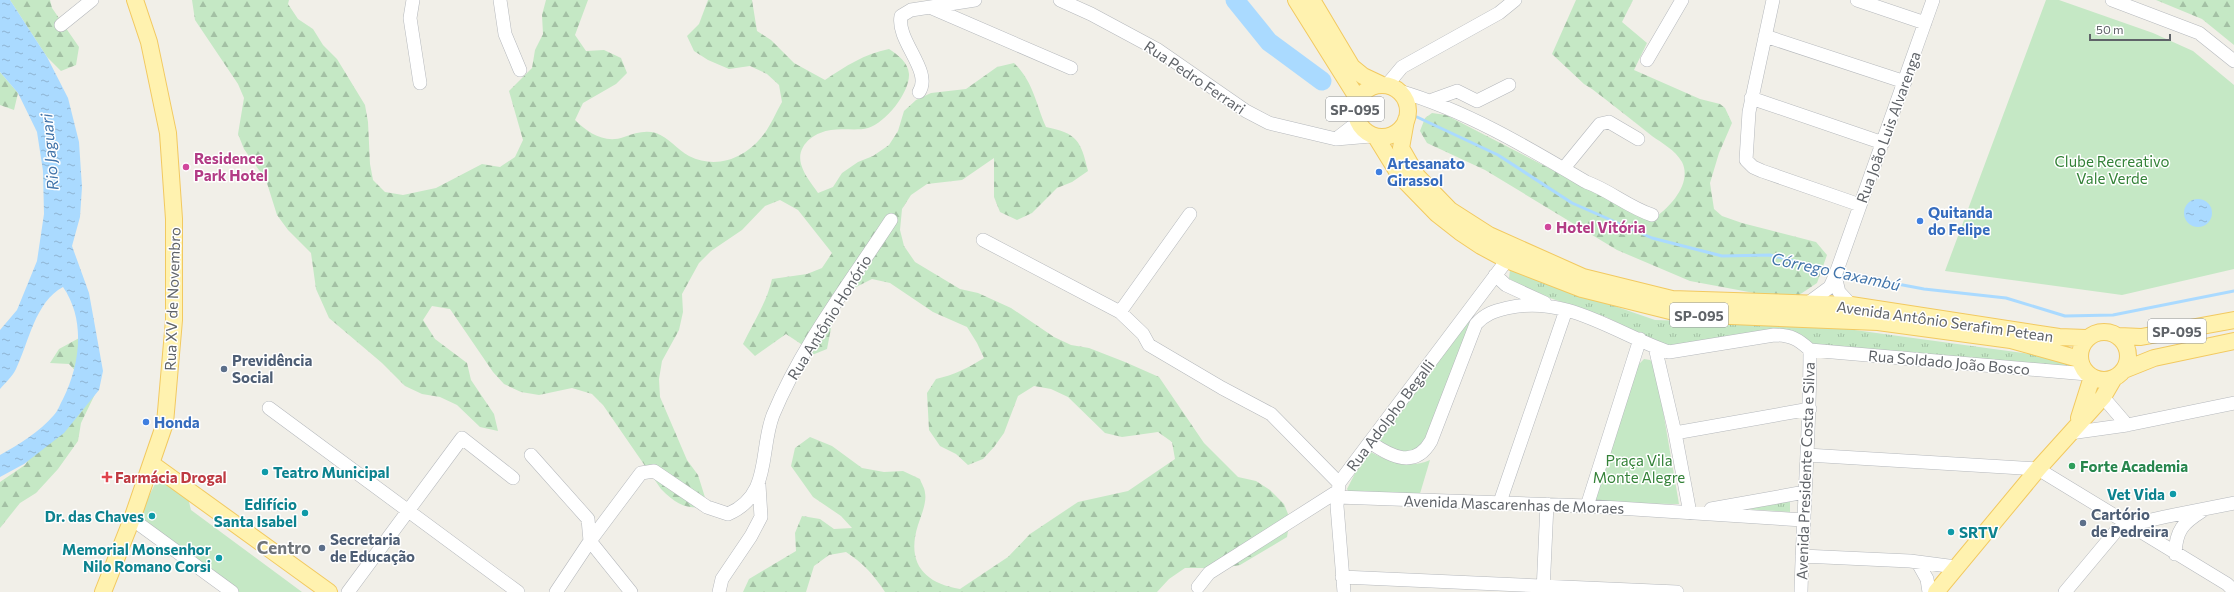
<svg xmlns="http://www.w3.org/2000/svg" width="2234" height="592" viewBox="0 0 2234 592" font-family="Commissioner,sans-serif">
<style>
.grass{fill:url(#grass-tufts)}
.forest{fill:url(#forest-firs)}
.park{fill:#c5e8c5}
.water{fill:url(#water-ripples)}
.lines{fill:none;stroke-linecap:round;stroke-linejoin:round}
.stream{stroke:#aadaff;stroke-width:3}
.river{stroke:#aadaff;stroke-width:19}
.minor-casing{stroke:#b5b8bc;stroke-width:14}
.major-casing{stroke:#f2c960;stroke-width:18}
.minor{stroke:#fff;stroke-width:13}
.major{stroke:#fff2af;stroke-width:16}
.hotel-dot{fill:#d1479c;stroke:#fff;stroke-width:1.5}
.shop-dot{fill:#3f7fe0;stroke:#fff;stroke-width:1.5}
.service-dot{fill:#5c6f8a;stroke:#fff;stroke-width:1.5}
.leisure-dot{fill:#2e9e5b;stroke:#fff;stroke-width:1.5}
.culture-dot{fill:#0f9aa8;stroke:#fff;stroke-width:1.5}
.health-dot{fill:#e0444e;stroke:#fff;stroke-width:1.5}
.labels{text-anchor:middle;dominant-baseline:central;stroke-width:3;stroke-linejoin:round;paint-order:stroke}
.shield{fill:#fff;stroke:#8f9295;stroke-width:1}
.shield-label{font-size:14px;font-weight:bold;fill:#5f6368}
.street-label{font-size:15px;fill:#5f6368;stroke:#fff}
.hotel-label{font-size:15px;font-weight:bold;fill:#b23c85;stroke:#fff;text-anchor:start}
.park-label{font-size:15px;fill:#348238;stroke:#fff}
.shop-label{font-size:15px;font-weight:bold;fill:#366cbe;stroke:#fff;text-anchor:start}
.service-label{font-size:15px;font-weight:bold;fill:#4e5e75;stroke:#fff;text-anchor:start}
.leisure-label{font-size:15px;font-weight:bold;fill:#27864d;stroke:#fff;text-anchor:start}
.culture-label{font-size:15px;font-weight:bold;fill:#0d838f;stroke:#fff;text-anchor:end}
.health-label{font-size:15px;font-weight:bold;fill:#be3a42;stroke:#fff;text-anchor:start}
.water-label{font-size:16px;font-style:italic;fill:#4174aa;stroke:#fff}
.quarter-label{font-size:17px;font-weight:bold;fill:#70757a;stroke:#fff}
</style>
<defs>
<pattern id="grass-tufts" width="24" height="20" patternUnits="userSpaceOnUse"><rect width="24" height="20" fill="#c5e8c5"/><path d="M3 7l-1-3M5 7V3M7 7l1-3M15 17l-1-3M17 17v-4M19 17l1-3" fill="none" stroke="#a3c0a4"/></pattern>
<pattern id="forest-firs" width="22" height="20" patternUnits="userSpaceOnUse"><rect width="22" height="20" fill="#c5e8c5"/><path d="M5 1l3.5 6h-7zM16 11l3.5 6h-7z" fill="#a3c0a4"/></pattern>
<pattern id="water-ripples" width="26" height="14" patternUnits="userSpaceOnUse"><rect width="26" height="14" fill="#aadaff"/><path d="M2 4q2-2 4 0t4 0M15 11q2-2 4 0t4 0" fill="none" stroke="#8eb4d2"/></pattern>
</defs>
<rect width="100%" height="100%" fill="#f1efe8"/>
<!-- grass -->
<path class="grass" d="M1510,270l145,50 163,5 235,32 17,5 8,8 -263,-23 -14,-11 -132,10 -12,-4 -51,-25 -56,-19 -38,-17 -3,-3z
M1790,501v11l-46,-3z"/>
<!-- forest -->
<path class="forest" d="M10,0h40l2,8 27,39 -3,18 -15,6 -14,-14z
M192,0h97l-1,4 10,15 15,10 10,16 14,14 28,46 3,17 2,42 3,16 12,12 18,3 33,-7 46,-24 18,3 15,-10 8,-17 -14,-49 23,-23 3,-18 8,-16 -1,-19 4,-15h42l-13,35 11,16 18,-1 17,8 6,15 -11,11 -33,19 -8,17c13,13 30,24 49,17 11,-4 21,-7 32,-4 12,4 22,17 33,23 28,14 57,2 75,-22 7,-9 12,-22 18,-32l-3,-17 -12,-11 -17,-8 -21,3 -21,-9 -14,-9 -7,-15 12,-12 9,-24h44l5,31 14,9 23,23 31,17c21,-14 39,-26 64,-31 9,6 19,13 20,25 1,18 -23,49 -41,54 -11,3 -25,0 -37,2 -16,2 -35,15 -30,34 3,11 11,20 17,29l15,-6 9,-14 16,-11 15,-6 16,-11 9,-14 6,-20 12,-11 15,-7 35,-4 31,-22 17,-4c20,20 21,39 32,64 31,6 35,14 42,44l-16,11 -15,6 -25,25 -15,7 -17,-8 -6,-15v-39l-32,22 -35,4 -16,11 -9,14 -2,21 4,16 11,16 45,27 18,4 33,15 43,29 17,8 18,3 36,14 34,15 45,66 34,34 18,4 14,9 14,14 6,15 -3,18 -47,28 -17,3h-38l-16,11 -12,13h-272c-11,-17 -22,-29 -39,-40l-17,3 -15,11 -8,26h-63l6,-13 47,-28 -1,-18 7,-17 18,3 14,10 18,-1 -11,-12 -28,-19 -22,-31 4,-18 15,-11 22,9 30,22 22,4 19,-1 17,8c1,4 5,9 5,14 2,9 -4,23 -7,32 -12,38 6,58 42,64l48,-32 22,-23 48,-32 50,-11 47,-32 -3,-17 -14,-10 -36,5 -17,-4 -37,-36 -17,-8 -17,-3 -16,10 -14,37 -10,14 -11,12 -15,6 -12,-11 -16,-8 -11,-16 -2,-37 9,-14c18,-4 32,-11 48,-21l-7,-15 -10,-16 -34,-15 -43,-29 -18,-4 -14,7 -16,11 -8,16 -7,36 -15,6 -11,-11 -15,-10 -31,22 -12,-12c10,-21 24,-42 29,-65l35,-5 15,-6 10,-15 -34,-43 -18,-10 -15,6 -23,24 -31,21 -12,12 -17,31 1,18 -4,18 -17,31 -3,18 1,18 27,63 11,15 10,32c-23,2 -31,-2 -47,-18l-58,-84 -11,-11 -20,-6 -33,7 -18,-3 -17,-8 -11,-12 -43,-63 -18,-3 -9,14 12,19 32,24 4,17 23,34 4,17 -18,-4 -23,-22 -17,-8 -18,-3 -17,-8 -23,-23 -53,-45 -13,-29 -5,-36 -23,-23 -11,-15 -11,-35 -22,-31 -6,-15 6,-36 -6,-14 -43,-64z
M1576,0h57l-11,22 25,21 -13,27 66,29 20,5 5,4 7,15 -13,30 -9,30 4,26 8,7 20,7 74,19 11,13 -10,28 -18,12h-34l-75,-14 -73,-31 -132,-80 -58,-27 -7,-12 5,-13 7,-5 14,2 122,63 89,38c15,-11 35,-34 25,-54 -7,-12 -20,-19 -30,-26 -20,-16 -40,-32 -60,-47l-8,-5 -32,-30z
M2156,0h78v45l-32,-26z
M0,72l18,21 -4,17 -14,-5z
M92,331l5,59 -16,33 -3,18 -20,28 -22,24 -16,10 -20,25v-46l25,-17 56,-88 -12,-13 -19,-1 9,-14z"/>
<!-- park -->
<path class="park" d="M2046,0h13l94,33 40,18 41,34v184l-112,26 -177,-24z
M1465,321l7,2 -48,124 -24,7 -22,-14z
M1644,359l6,1 5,4 24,140 -87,-1 45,-137z
M1367,450c20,11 41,20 63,10l-11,37 -70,-5 -2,-3z
M158,478l30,20 3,12 111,82h-63l-99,-72 -1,-4z"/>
<!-- water -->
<path class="water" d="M0,0h10l37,57 21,41 11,44 3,45 -2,30 -8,29 17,47 14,78 -4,19 -35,43 -40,31 -24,13v-22c20,-11 39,-23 54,-40 4,-4 6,-11 9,-16 17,-34 23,-79 0,-112 -28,15 -34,55 -47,82 -4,8 -11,14 -16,20v-59l17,-20 20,-49 7,-47 -1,-43 -6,-39 -19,-39 -18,-21z
M2184 213a14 14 0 1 1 28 0a14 14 0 1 1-28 0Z"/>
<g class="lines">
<!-- stream -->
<path class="stream" d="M1417,117l81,38 74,48 80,35 70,18 48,-1 64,16
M1839,273l85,16 82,9 59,18 48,-1 121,-24"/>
<!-- river -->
<path class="river" d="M1235,0l34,42 53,39"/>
<defs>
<path id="minor" d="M413,0l-3,18 10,65
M500,0l5,34 15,36
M1060,0l31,14 67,36 88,61 23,12 67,16 35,-3
M1773,0l-24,112 -3,48 7,7 9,4 98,34
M1857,0l68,23
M2112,0l87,33 35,28
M932,8l139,60
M61,25l31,-25
M1765,36l140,46
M1647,60l35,-60
M1387,85l15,-18 97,-54 16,-13
M1399,91c66,19 128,56 187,91 23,8 42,25 66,33
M919,92c14,-21 -23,-51 -18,-76l10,-6 64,-10
M1751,98l132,45
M1432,100l25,-9 20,10 32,-16
M1336,139l22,-17
M1564,168l36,-44 9,-2 29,17
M983,240l137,72 23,22 6,11 73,43 49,26 68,69
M1495,275l11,10 39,18
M1835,276l4,16 12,13
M1807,304l23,-17 5,-11 98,-276
M1120,312l70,-98
M1655,347l20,86 15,80
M1810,350l277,24
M2103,397l24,28
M269,408l249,184
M1675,433l135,-24
M2070,433l57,-8 107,-22
M1370,442c21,15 45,27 61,-1l45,-117c9,-10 18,-13 31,-16 60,-14 109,26 162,44l105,-17c17,0 24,4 36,15
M531,455l57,64 2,22 41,51
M1807,455l231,14 189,115 7,7
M1337,497l250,9 216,14
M1500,502l66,-192
M1587,506l53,-167
M1711,509l94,-17
M132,519l100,73
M2175,554c1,-24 8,-31 27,-43
M1802,556l108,5 46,6
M1918,563l9,16 2,13
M1342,577l335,15
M1198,587l11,-14 129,-82
M348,592l114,-154 51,40
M556,592l34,-51 51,-68 13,-2 53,36 21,7c44,-19 31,-63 45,-99 29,-70 77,-132 118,-195
M719,592l3,-13 29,-43 10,-19 -2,-32
M1344,592l-7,-86 2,-23 168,-223
M1543,592l4,-88
M1801,592c2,-81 9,-161 9,-242
M2065,592l51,-61 13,-6 35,-8 70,-14"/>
<path id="major" d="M1296,0l62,99
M1312,0l40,67 11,9 17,8
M1356 111a26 26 0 1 1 52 0a26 26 0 1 1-52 0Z
M1406,120l-5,28 16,28 33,34 39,25 94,42 89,22 179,6 208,32 27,1
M1376,137l24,39 37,38 23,18 21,14 26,14 75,29 100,25 196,8 133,18 68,19
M2080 356a24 24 0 1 1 48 0a24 24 0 1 1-48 0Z
M2119,336l22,1 93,-17
M2124,370l30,-12 80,-17
M2079,418l13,-41
M152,464l177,128
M103,592l29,-73 33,-96 9,-103v-101l-6,-86 -19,-91 -14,-42
M1936,592l102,-123 65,-72 11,-19"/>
</defs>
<!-- minor casing -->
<use href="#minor" class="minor-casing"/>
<!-- major casing -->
<use href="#major" class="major-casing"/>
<!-- minor -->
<use href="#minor" class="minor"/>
<!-- major -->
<use href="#major" class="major"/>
</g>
<!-- markers -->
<g class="hotel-dot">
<circle cx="186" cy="167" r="4"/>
<circle cx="1548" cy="227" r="4"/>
</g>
<g class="shop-dot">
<circle cx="1379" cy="172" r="4"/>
<circle cx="1920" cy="221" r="4"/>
<circle cx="146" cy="422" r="4"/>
</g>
<g class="service-dot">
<circle cx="224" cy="369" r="4"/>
<circle cx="2083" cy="523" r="4"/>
<circle cx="322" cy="548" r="4"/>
</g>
<circle class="leisure-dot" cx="2072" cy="466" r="4"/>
<g class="culture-dot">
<circle cx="265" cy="472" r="4"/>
<circle cx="2173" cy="494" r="4"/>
<circle cx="305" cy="513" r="4"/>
<circle cx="152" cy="516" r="4"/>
<circle cx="1951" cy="532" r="4"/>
<circle cx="219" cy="558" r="4"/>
</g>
<path class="health-dot" d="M105 471h4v4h4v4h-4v4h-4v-4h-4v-4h4z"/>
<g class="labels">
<!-- shield labels -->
<g class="shield">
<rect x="1326" y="97" width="58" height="24" rx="3"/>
<rect x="1670" y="303" width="58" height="24" rx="3"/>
<rect x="2148" y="319" width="58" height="24" rx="3"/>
</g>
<g class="shield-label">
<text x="1355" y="109">SP-095</text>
<text x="1699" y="315">SP-095</text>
<text x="2177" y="331">SP-095</text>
</g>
<!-- street labels -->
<g class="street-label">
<text transform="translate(1195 77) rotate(34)">Rua Pedro Ferrari</text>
<text transform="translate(1888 127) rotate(-70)">Rua João Luis Alvarenga</text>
<text transform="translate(172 299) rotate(-88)">Rua XV de Novembro</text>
<text transform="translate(829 317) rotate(-58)">Rua Antônio Honório</text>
<text transform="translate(1945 321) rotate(8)">Avenida Antônio Serafim Petean</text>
<text transform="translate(1949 362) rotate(5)">Rua Soldado João Bosco</text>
<text transform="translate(1390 415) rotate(-53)">Rua Adolpho Begalli</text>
<text transform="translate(1805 471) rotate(-88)">Avenida Presidente Costa e Silva</text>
<text transform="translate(1514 504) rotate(2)">Avenida Mascarenhas de Moraes</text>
</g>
<!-- hotel labels -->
<g class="hotel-label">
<text x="194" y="158">Residence<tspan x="194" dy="17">Park Hotel</tspan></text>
<text x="1556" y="227">Hotel Vitória</text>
</g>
<!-- park labels -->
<g class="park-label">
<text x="2112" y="161">Clube Recreativo<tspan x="2112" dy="17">Vale Verde</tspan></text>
<text x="1639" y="460">Praça Vila<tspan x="1639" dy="17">Monte Alegre</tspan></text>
</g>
<!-- shop labels -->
<g class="shop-label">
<text x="1387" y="163">Artesanato<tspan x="1387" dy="17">Girassol</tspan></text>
<text x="1928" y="212">Quitanda<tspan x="1928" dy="17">do Felipe</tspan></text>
<text x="154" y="422">Honda</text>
</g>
<!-- service labels -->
<g class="service-label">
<text x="232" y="360">Previdência<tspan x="232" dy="17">Social</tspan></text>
<text x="2091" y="514">Cartório<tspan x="2091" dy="17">de Pedreira</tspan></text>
<text x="330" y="539">Secretaria<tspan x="330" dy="17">de Educação</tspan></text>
</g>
<!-- leisure labels -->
<g class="leisure-label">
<text x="2080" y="466">Forte Academia</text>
</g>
<!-- culture labels -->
<g class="culture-label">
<text x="273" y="472" text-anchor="start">Teatro Municipal</text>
<text x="2165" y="494">Vet Vida</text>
<text x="297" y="504">Edifício<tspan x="297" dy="17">Santa Isabel</tspan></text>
<text x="144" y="516">Dr. das Chaves</text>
<text x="1959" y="532" text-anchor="start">SRTV</text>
<text x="211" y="549">Memorial Monsenhor<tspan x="211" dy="17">Nilo Romano Corsi</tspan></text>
</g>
<!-- health labels -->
<g class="health-label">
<text x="115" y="477">Farmácia Drogal</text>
</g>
<!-- water labels -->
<g class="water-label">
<text transform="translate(49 152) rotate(-95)">Rio Jaguari</text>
<text transform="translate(1836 271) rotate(12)">Córrego Caxambú</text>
</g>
<!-- quarter labels -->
<g class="quarter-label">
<text x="284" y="547">Centro</text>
</g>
</g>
<!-- scale -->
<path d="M2090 34v6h80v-6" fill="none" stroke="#5f6368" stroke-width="2"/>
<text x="2096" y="34" font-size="12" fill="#5f6368" stroke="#ffffff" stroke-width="3" paint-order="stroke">50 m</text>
</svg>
